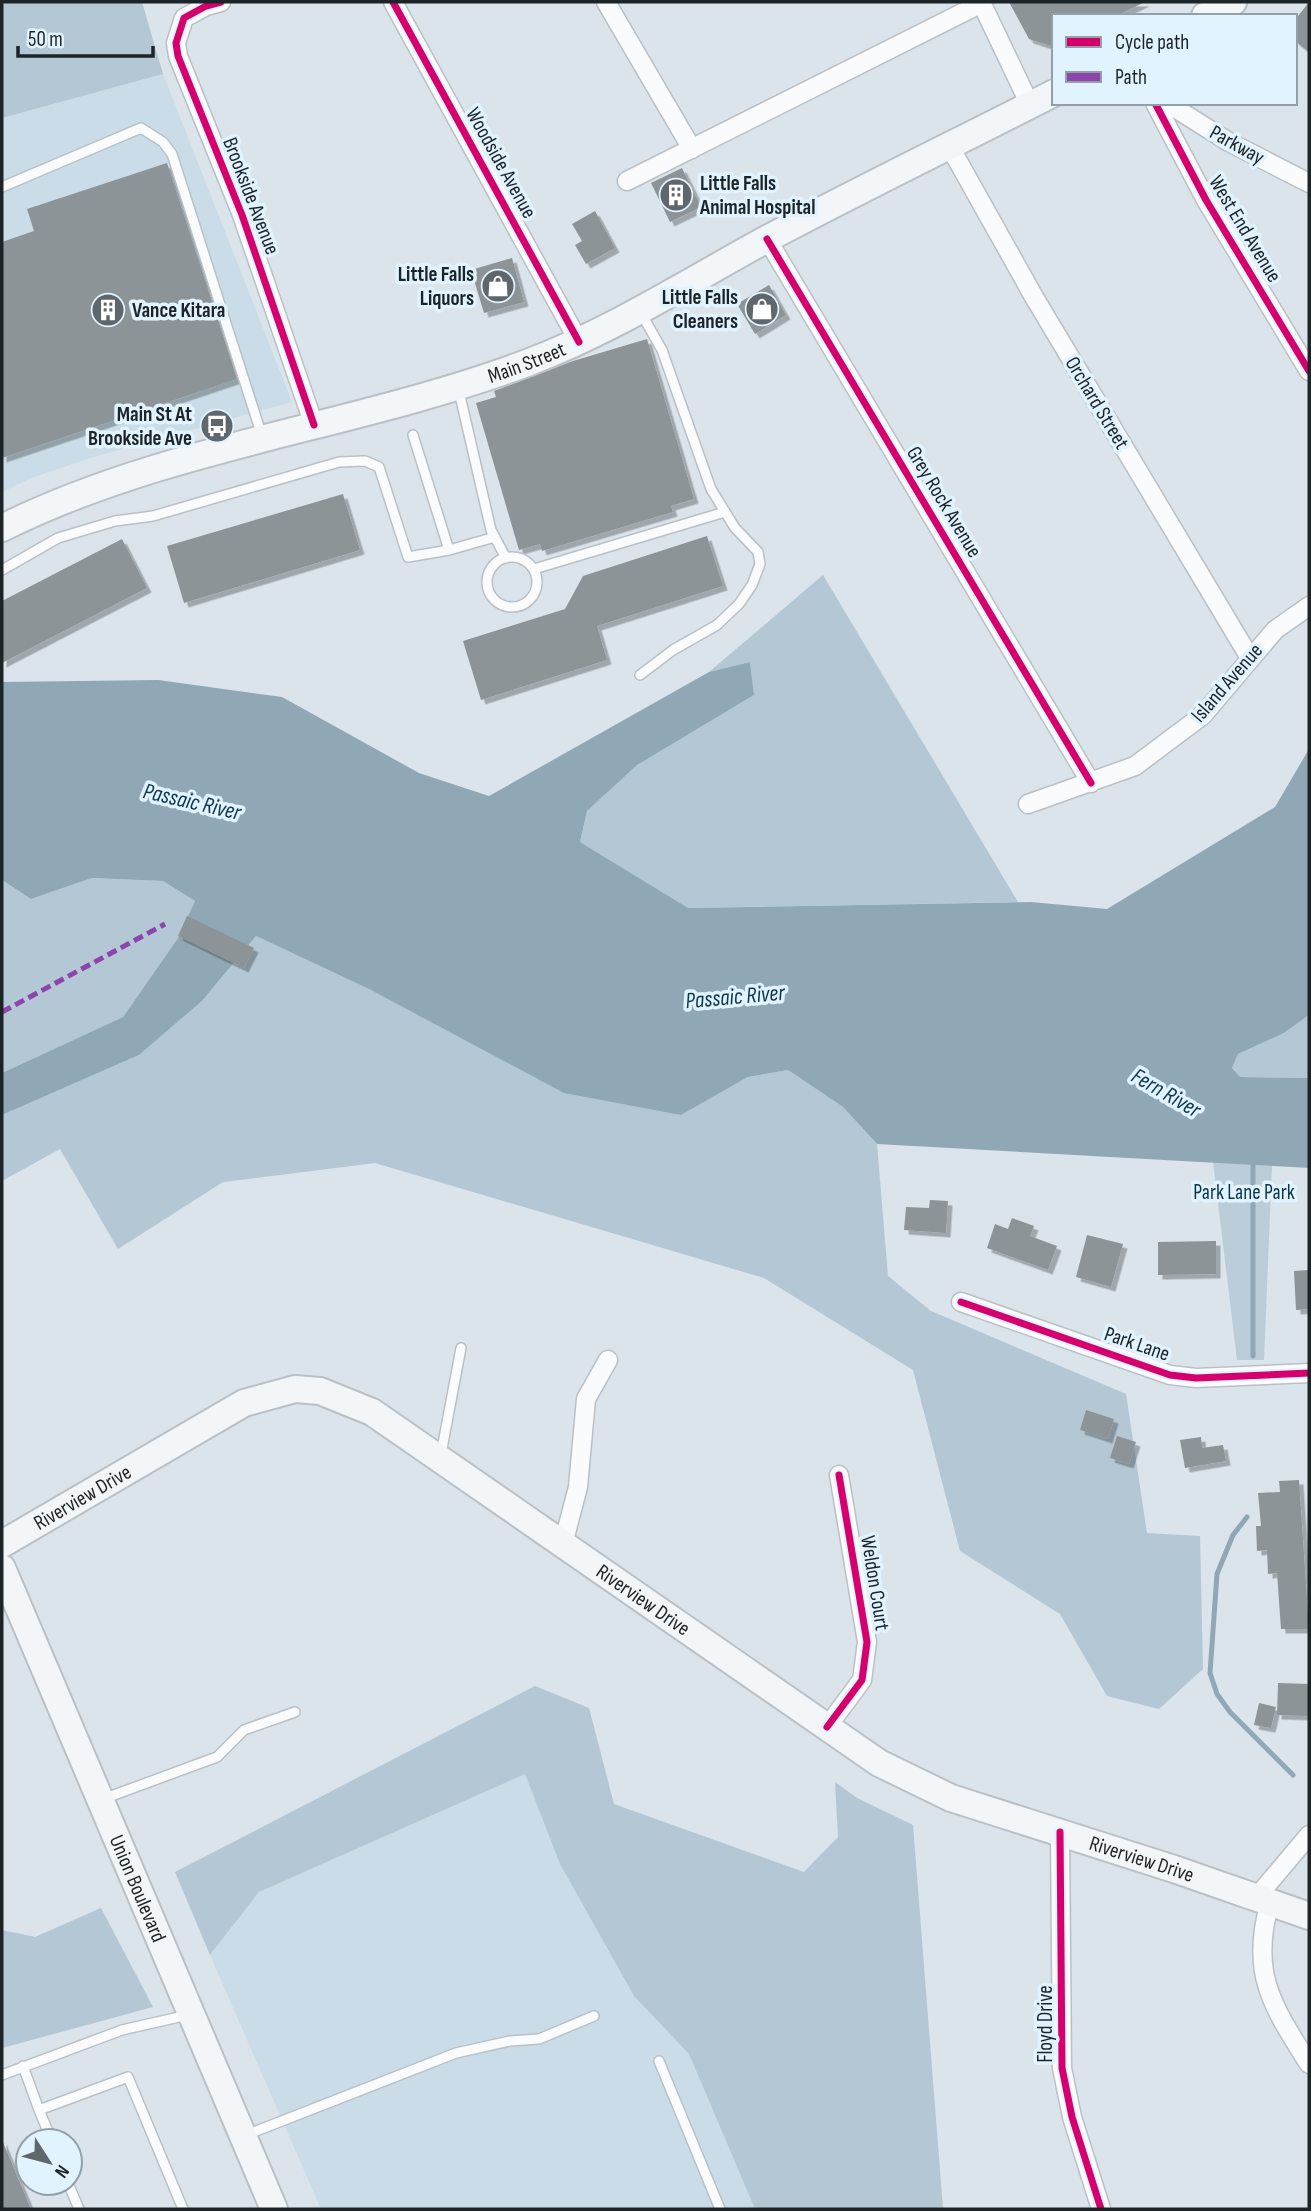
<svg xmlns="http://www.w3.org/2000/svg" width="1311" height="2211" viewBox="0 0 1311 2211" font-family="'Sofia Sans Condensed',sans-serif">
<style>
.built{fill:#c9dce7}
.green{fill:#bbcdd8}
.forest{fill:#b3c7d4}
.water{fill:#90a8b6}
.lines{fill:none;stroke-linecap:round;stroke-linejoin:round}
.stream{stroke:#90a8b6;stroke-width:5}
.building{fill:#8c9498;filter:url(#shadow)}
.lane-casing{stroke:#bac1c6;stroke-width:12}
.street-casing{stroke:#bac1c6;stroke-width:21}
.secondary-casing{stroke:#bac1c6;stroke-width:30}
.lane{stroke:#f9fbfc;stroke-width:9}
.street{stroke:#f9fbfc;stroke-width:18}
.secondary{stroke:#f3f6f8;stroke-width:26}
.quiet{stroke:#8e44ad;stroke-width:5;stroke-dasharray:10 5;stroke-linecap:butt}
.cycleway-casing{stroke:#e0f3ff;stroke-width:11}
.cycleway{stroke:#d6006c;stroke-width:7}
.labels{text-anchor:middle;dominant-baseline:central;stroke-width:7;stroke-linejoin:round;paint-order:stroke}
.street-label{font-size:21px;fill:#1d2428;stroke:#e0f3ff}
.poi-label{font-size:21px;font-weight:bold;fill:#1d2428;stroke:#e0f3ff;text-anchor:end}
.park-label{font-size:21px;fill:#0a3448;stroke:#e0f3ff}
.water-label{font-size:23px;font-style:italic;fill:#0f384c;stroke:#e0f3ff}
</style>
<defs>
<filter id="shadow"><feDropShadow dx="4.5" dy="4.5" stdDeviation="0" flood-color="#0004"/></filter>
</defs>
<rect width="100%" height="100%" fill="#dae4ea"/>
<!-- built -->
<path class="built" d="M163,74l129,328 -202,56 -59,20 -29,14v-374z
M525,1774l35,90 74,132 55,58 66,155h-434l-111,-254 49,-63z"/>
<!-- green -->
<path class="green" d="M1213,1162l59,4 -8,194h-27z"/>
<!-- forest -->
<path class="forest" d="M2,2h140l21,72 -161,44z
M823,575l195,327 -331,6 -107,-66 7,-31 49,-46 118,-70 -4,-33 -41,10z
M92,878l71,3 32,20 -17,37 -55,79 -121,56v-193l29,19z
M256,936l115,54 310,125 67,-38 40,-7 55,37 34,37 11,132 43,35 195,83 21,139 53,3 3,133 -44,40 -52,-13 -47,-82 -100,-63 -47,-181 -149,-92 -389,-115 -152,19 -105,67 -58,-100 -58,32v-66l137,-60 63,-54z
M1309,1015v63l-69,-1 -8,-9 6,-14 46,-21z
M535,1686l54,22 25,96 190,68 34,-35 -3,-55 22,16 56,27 30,384h-188l-66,-155 -55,-58 -74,-132 -35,-90 -266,118 -49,63 -35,-83z
M101,1908l52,99 -151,41v-118l33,7z"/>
<!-- water -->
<path class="water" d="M750,662l4,33 -117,70 -50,46 -7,31 108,66 343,-6 76,7 168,-102 34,-58v266l-25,18 -46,21 -6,14 8,9 69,1v90l-432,-24 -34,-37 -55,-37 -40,7 -67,38 -117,-22 -193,-103 -115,-54 -54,65 -63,54 -137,60v-42l121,-56 55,-79 17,-37 -32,-20 -71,-3 -61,21 -29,-19v-198l156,-2 124,17 137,76 70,23 220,-124z"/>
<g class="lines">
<!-- stream -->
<path class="stream" d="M1253,1160v196
M1247,1517l-14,18 -16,39 -7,99 7,21 13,18 63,63"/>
</g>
<!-- building -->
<path class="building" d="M1009,2h136l-29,14h-62v31l-25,-8z
M1309,2v50l-14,-11v-21z
M167,163l70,216 -235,79v-216l32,-11 -7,-22z
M682,168l19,39 -31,15 -19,-39z
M595,211l20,37 -29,16 -11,-19 7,-4 -10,-17z
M512,258l12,44 -40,11 -13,-43z
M769,285l17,30 -31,19 -18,-30z
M647,339l47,160 -23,7 2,6 -131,39 -2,-7 -21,6 -43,-147 20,-6 -2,-6 79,-30z
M343,494l17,56 -176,53 -17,-57z
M707,536l16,50 -126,40 10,34 -126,40 -18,-59 102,-32 18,-33z
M122,539l25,49 -145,75v-62z
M187,916l67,32 -10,20 -66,-32z
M930,1200l18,1 -2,32 -42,-3 2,-23 23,1z
M1012,1218l22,8 -4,10 27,10 -9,24 -61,-22 8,-24 13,5z
M1087,1235l36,9 -12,43 -35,-10z
M1216,1241v33l-58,1v-33z
M1309,1270v39l-13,1 -2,-39z
M1086,1410l28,9 -6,20 -28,-9z
M1117,1436l19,6 -7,22 -19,-6z
M1201,1437l1,11 21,-3 3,16 -41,7 -5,-28z
M1299,1480l10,149h-28l-4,-56 -9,1 -1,-24 -10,1 -1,-25h5l-3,-33 22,-1 -1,-11z
M1278,1683l31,1v32l-32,-1z
M1259,1703l17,4 -5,21 -17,-3z
M2,2140l29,69h-29z"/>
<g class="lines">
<defs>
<path id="lane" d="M2,187l139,-59 22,14 9,12 90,282
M458,387l33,143 15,28
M413,435l36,115 46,-13
M487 582a25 25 0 1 1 50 0a25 25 0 1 1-50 0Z
M534,569l191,-57
M2,570l56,-32 57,-17 38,-5 186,-54 26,-1 14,6 29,90 41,-7
M640,675l33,-25 44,-25 22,-21 13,-19 8,-21 -2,-12 -23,-24 -24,-39 -49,-139 -21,-37
M441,1454l20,-106
M103,1799l114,-42 27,-27 51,-18
M659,2061l61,148
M23,2066l16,44
M2,2075l120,-45 66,-15
M246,2135l210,-82 54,-12 29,-2 55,-23
M52,2141l-13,-31 89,-33 55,132
M68,2183l11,26"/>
<path id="street" d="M221,2l-15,4 -22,12 -8,25 2,13 64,159 72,210
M393,2l186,340
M606,2l86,147
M981,2l49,103
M1155,103l51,97 103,171
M1167,103l62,39 80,41
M950,147l84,150 216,361
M627,181l355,-178
M767,239l324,544
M1028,804l107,-38 68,-51 72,-85 34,-24
M961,1302l209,73 26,3 113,-5
M563,1544l15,-57 8,-88 22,-39
M827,1727l35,-47 5,-38 -28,-167
M1060,1832l2,236 10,49 29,92
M1256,1898l53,-63
M1270,1902c-21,71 3,105 39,162"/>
<g id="secondary">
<path d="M1205,16l28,-14"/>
<path id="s1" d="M2,528c165,-82 354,-101 525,-165 85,-32 161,-81 240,-124 94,-50 191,-97 287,-146"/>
<path id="s2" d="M2,1544l242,-141 51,-14 25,2 52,21 507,351 72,35 223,71 135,47"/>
<path id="s3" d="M2,1568l272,641"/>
</g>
</defs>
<!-- lane casing -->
<use href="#lane" class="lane-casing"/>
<!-- street casing -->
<use href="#street" class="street-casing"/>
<!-- secondary casing -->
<use href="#secondary" class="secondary-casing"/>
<!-- lane -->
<use href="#lane" class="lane"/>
<!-- street -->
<use href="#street" class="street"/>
<!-- secondary -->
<use href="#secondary" class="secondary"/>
<!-- quiet -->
<path class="quiet" d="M2,1012l163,-88"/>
<defs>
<path id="cycleway" d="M221,2l-15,4 -22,12 -8,25 2,13 64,159 72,210
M393,2l186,340
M1155,103l51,97 103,171
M767,239l324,544
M961,1302l209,73 26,3 113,-5
M827,1727l35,-47 5,-38 -28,-167
M1060,1832l2,236 10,49 29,92"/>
</defs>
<!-- cycleway casing -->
<use href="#cycleway" class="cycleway-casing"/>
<!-- cycleway -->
<use href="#cycleway" class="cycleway"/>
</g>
<!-- icons -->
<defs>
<symbol id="building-disc" viewBox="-11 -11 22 22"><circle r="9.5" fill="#5f676c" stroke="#e0f3ff"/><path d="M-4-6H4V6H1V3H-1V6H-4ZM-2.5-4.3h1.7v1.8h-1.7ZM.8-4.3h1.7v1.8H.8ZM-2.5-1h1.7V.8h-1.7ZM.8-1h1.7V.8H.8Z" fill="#fff"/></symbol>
<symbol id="shop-disc" viewBox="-11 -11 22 22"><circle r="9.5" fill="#5f676c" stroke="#e0f3ff"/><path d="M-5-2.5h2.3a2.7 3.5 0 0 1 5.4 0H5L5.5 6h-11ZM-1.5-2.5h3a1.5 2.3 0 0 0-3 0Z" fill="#fff"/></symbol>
<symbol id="bus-disc" viewBox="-11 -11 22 22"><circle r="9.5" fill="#5f676c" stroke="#e0f3ff"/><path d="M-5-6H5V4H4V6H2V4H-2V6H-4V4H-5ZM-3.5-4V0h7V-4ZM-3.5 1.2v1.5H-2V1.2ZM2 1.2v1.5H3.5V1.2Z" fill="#fff"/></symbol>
</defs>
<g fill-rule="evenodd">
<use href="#building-disc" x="657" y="176" width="38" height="38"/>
<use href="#shop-disc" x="479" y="267" width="38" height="38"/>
<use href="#shop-disc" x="743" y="290" width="38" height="38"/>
<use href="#building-disc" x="89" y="291" width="38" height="38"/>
<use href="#bus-disc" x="198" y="407" width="38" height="38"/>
</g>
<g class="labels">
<!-- street labels -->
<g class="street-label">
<text transform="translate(1237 145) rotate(29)">Parkway</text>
<text transform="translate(501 163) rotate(61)">Woodside Avenue</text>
<text transform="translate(251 196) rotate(69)">Brookside Avenue</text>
<text transform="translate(1245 229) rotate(59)">West End Avenue</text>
<text stroke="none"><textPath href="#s1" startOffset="551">Main Street</textPath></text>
<text transform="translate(1097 403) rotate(59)">Orchard Street</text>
<text transform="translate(944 502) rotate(59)">Grey Rock Avenue</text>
<text transform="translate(1227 683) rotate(-49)">Island Avenue</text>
<text transform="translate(1137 1344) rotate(19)">Park Lane</text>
<text stroke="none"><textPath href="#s2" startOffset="93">Riverview Drive</textPath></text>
<text transform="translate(875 1583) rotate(81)">Weldon Court</text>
<text stroke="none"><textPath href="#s2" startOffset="744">Riverview Drive</textPath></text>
<text stroke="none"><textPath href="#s2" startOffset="1311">Riverview Drive</textPath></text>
<text stroke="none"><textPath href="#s3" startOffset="348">Union Boulevard</textPath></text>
<text transform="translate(1045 2024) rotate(-90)">Floyd Drive</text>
</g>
<!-- poi labels -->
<g class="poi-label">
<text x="700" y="183" text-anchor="start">Little Falls<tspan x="700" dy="24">Animal Hospital</tspan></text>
<text x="474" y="274">Little Falls<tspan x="474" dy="24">Liquors</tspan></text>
<text x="738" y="297">Little Falls<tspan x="738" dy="24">Cleaners</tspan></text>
<text x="132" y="310" text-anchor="start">Vance Kitara</text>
<text x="192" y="414">Main St At<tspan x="192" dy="24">Brookside Ave</tspan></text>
</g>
<!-- park labels -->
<g class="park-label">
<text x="1244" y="1192">Park Lane Park</text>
</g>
<!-- water labels -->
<g class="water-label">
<text transform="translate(192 802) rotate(13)">Passaic River</text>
<text transform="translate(735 997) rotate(-5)">Passaic River</text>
<text transform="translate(1166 1093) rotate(30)">Fern River</text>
</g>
</g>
<!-- border -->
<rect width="1311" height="2211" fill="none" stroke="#1d2428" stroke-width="7"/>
<!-- legend -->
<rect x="1052" y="14" width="245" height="91" fill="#e0f3ff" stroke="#92a0a9" stroke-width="2"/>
<rect x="1066" y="37" width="35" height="10" fill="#d6006c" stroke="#92a0a9" stroke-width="2"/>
<text x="1115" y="49" font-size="21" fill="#1d2428">Cycle path</text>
<rect x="1066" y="72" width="35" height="10" fill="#8e44ad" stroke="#92a0a9" stroke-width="2"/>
<text x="1115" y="84" font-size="21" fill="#1d2428">Path</text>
<!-- north arrow -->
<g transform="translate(49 2162) rotate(126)"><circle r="33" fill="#e0f3ff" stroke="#92a0a9" stroke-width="2"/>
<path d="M0-5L12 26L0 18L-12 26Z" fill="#5f676c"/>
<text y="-10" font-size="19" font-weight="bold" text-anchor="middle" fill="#1d2428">N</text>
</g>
<!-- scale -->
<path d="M18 46v10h135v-10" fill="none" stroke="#1d2428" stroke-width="3.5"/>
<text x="28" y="46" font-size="21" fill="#1d2428" stroke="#e0f3ff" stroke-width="5" paint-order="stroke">50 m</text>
</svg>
